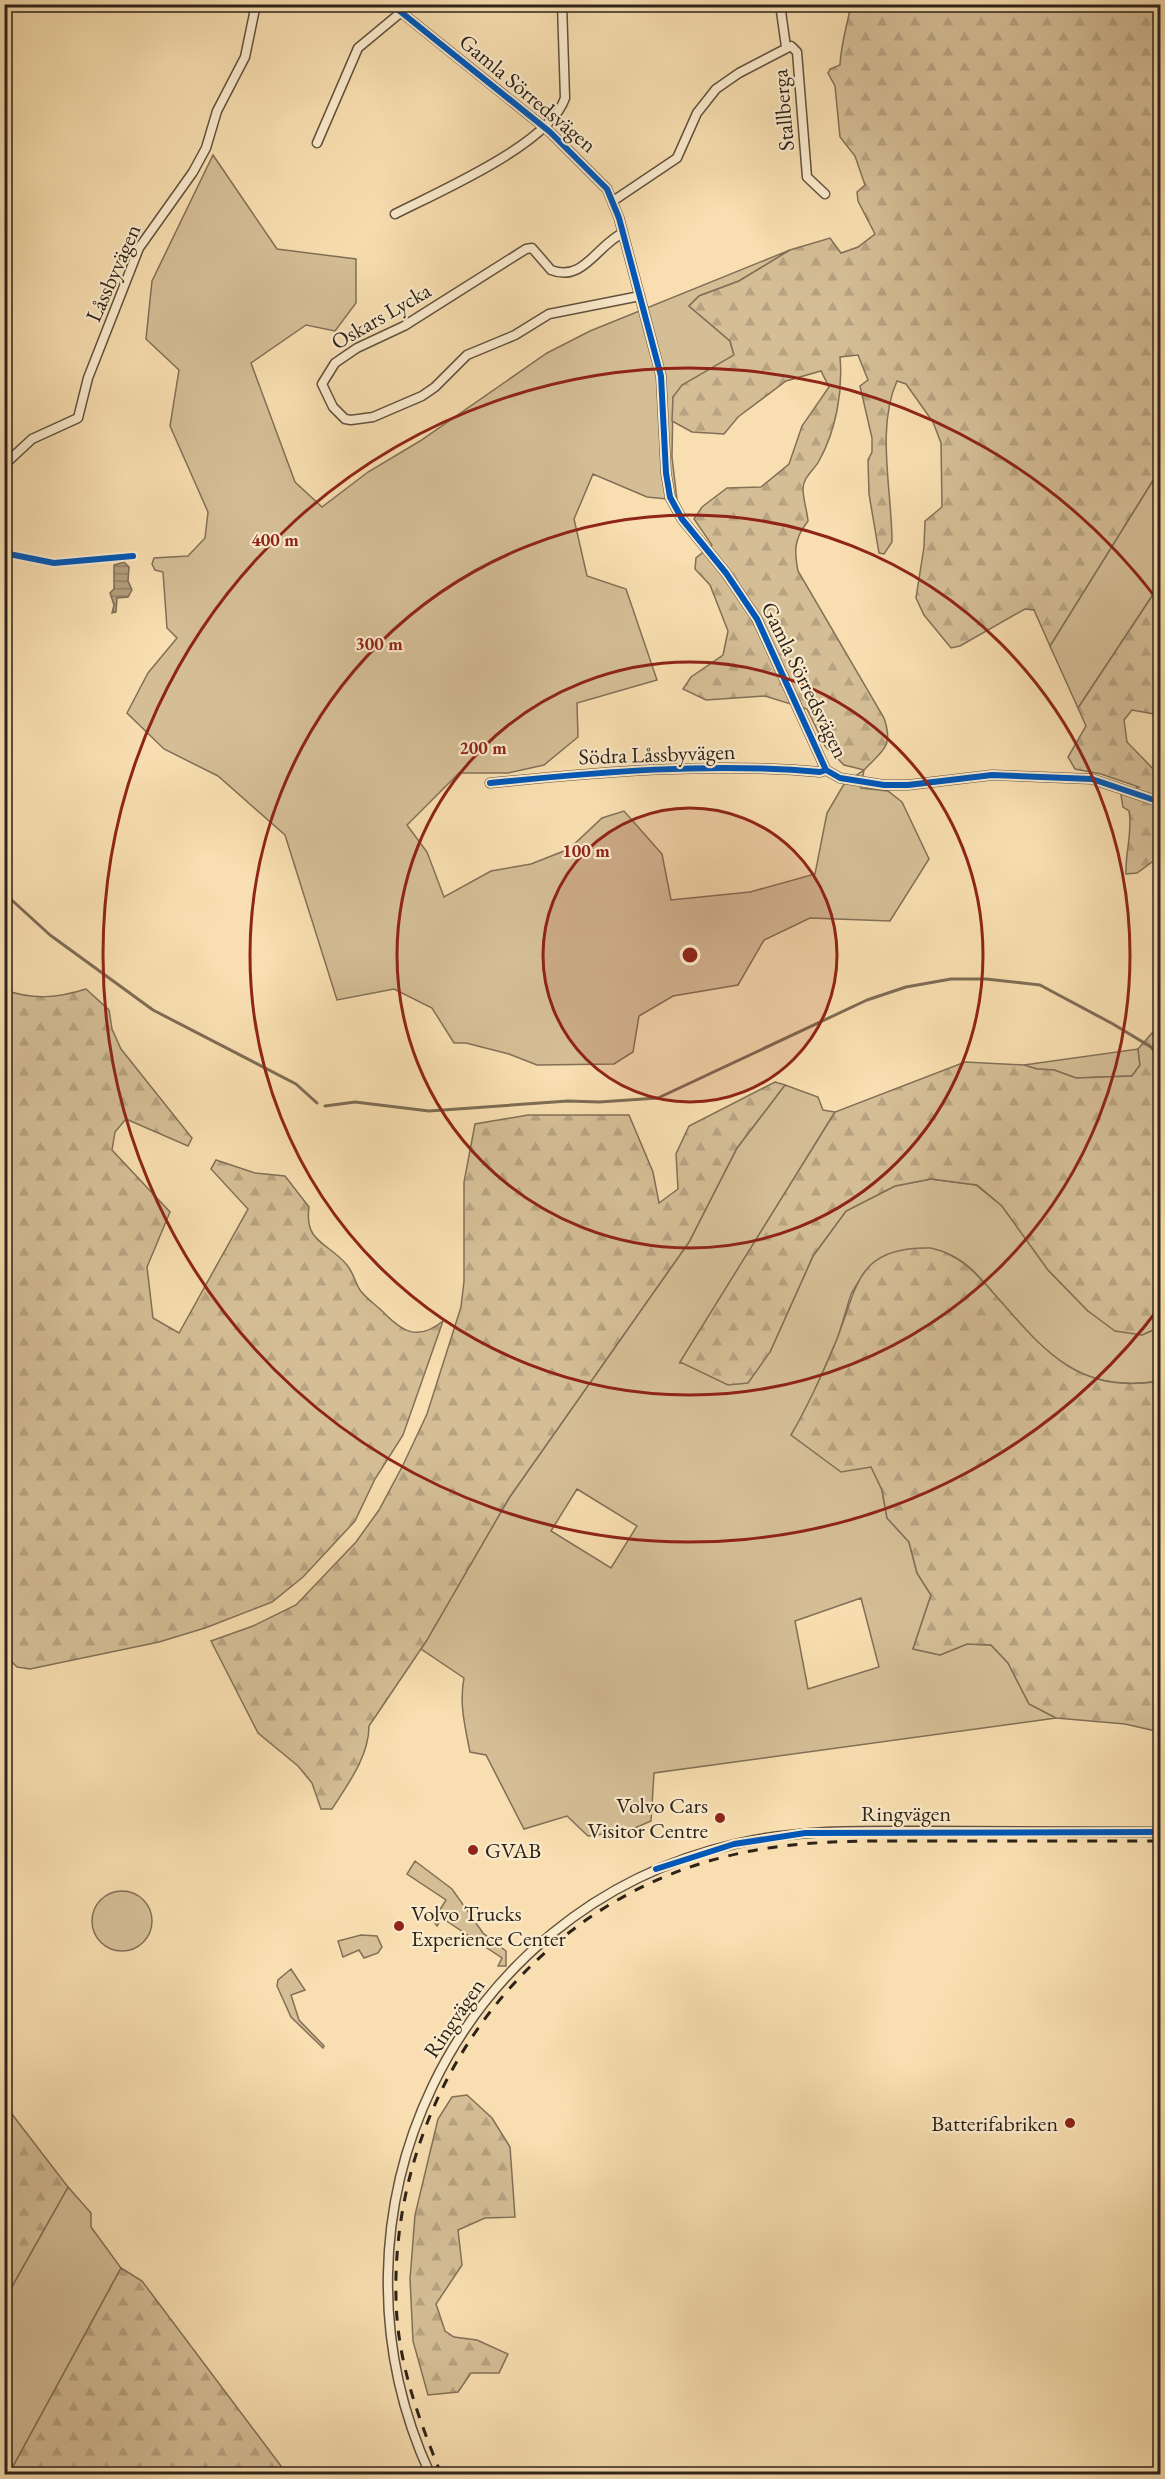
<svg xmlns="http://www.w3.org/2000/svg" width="1165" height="2479" viewBox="0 0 1165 2479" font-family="'EB Garamond',serif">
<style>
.grass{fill:#d5be96;stroke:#817057;stroke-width:1.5;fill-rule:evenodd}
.forest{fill:url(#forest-firs);stroke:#817057;stroke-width:1.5}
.water{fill:url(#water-rules);stroke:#7d6c54;stroke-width:1.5}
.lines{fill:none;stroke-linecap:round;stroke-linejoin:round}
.stream{stroke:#7d6c54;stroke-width:3}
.street-casing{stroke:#60513e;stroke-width:11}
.street{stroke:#faeacc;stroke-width:8}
.rail{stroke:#2d2218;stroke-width:3;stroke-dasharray:10 10;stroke-linecap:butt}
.cycleway-casing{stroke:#faeacc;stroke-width:10}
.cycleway{stroke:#0057b8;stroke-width:6}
.ring{fill:none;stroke:#8f2418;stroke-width:3}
.poi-dot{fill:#8f2418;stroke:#faeacc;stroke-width:2}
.labels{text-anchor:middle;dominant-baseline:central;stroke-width:4.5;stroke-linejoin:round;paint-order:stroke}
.street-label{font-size:22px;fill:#2d2218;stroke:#faeacc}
.poi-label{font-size:22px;fill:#2d2218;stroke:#faeacc;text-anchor:end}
.centre{fill:#8f2418;stroke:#faeacc;stroke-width:3}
.ring-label{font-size:18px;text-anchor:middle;font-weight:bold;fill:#8f2418;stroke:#faeacc;stroke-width:4.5;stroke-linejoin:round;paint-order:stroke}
</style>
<defs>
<pattern id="forest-firs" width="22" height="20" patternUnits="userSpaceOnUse" patternTransform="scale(1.5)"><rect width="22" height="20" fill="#d5be96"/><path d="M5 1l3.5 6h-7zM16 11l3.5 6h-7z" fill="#b7a381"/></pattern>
<pattern id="water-rules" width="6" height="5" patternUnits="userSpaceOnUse" patternTransform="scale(1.5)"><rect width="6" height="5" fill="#b39e7c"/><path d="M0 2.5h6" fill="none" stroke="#928065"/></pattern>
</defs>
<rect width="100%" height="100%" fill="#f8deb0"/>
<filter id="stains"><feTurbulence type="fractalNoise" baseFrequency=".00333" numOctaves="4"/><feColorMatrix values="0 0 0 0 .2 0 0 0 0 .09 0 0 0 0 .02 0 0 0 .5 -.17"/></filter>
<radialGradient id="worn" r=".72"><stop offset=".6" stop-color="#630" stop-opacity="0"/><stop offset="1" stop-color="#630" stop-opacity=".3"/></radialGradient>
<!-- grass -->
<path class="grass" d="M213,155l64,94 79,10v44l-21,28 -29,-6 -55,38 44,119 27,25 46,-35 52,-31 127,-88 43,-22 200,-81 -51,31 -40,15 -10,10 41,35 4,14 -61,42 -1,60 5,43 -30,-3 -54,-23 -19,45 13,57 39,13 31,91 -80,23 1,34 -34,28 -36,8h-49l-52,52 20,27 17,45 47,-26 40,-7 38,-15 33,-31 22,-7 38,43 9,46 79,-8 65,-18 12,-61 17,-29 20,-14 -3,18 27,3 14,11 27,57 -39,62 -80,-3 -46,22 -26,45 -65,11 -34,20 -6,36 -19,12 -77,1 -28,-11 -43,-11h-12l-22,-35 -38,-19 -57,11 -52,-165 -67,-59 -54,-27 -37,-36 21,-40 29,-35 -10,-10 -4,-56 -8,-2 -3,-6 2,-6 34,-2 17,-18 3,-26 -38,-86 9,-56 -33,-31 6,-58z
M1160,469v115l-82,124 -28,-62z
M1138,1049l2,16 -8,11 -56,2 -22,-8 -17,-1 -13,-4z
M785,1085l33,12 5,13 12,2 -155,251 90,-11 43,-96 33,-45 49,-25 36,-7 45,6 26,21 46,64 40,41 54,24 18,-8v54c-82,14 -118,-31 -166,-87 -16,-19 -29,-35 -53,-43l-70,15 -8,8 -12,20 -13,43 -30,69 63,60 11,24 5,28 22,24 8,31 14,22 -18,54 27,6 27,-11 24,1 17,18 21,41 27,14 -402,55 -3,48 -23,10 -40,5 -21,-20 -43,13 -38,-74 -16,-3c-5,-25 -11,-49 -6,-74l-43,-29 88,-151 180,-256 48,-94zM577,1489l60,37 -26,42 -60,-37zM861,1598l18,69 -71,22 -13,-68z
M415,1861l37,28 31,44 23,18v15h-8l4,-8 -60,-40 -5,8 -4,-5 13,-21 -39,-26z
M92 1921a30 30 0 1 1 60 0a30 30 0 1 1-60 0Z
M361,1935l16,1 5,11 -4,6 -14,5 -5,-8 -16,7 -5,-16z
M291,1969l14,21 -14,5 8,25 25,26 -1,2 -32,-31 -14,-31 1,-6z
M68,2187l23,26v14l30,41 -112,206h-4v-175z"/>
<!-- forest -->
<path class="forest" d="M851,5h309v464l-110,177 -16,-36 -9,-1 -65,37 -9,2 -27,-33 -8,-17 8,-51 1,-26 17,-14 -1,-64 -8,-21 -27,-38 -9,-3c-21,46 -5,111 -5,161l-8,12 -5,-1 -10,-59 -1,-34 4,-8v-14l-12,-52 8,-6 -10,-25 -18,2c3,35 -4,73 -21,104 -5,9 -16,16 -16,28 0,10 4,21 5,32 -14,18 -14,29 -10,50l86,147c10,29 -1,32 -20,52l-20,-5 -19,-19 -18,-37 -42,-13 -59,4 -23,-11 8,-12 32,-22 5,-24 -18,-46 -15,-16 1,-11 16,-13 -18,-26 8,-12 25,-19 34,-1 28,-23 13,-38 27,-39 -8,-16 -35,10 -48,36 -14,17 -32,-2 -20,-11 1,-24 9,-12 52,-30 -4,-14 -41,-35 10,-10 40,-15 51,-31 40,-12 11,15 17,-6 17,-13 -17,-33 -1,-9 8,-7 -10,-29 -15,-19 -5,-51 -7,-13 2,-4 10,-4c1,-21 7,-40 11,-60z
M1160,584v131l-28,-5 -8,10 3,22 33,34v80l-23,17 -11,1c-1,-21 7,-44 3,-63l-6,-4 -2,-12 18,-8 -38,-13 -26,-5 -7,-12 18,-31 -8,-18z
M86,989l23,21 3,19 9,20 71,89 -4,8 -62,-27 -11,13 -3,18 58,62 -23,55 6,51 26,15 69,-124 -37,-40 5,-9 39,13 30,3 24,31c-5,36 19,35 38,58 6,7 8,17 13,25 5,7 13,13 20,19 21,21 36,34 63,12l-40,114 -28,44 -20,42 -52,56 -31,25 -67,26 -46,14 -129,27 -13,-2 -13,-13 1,-664c28,10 53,8 81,-1z
M1160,1024v303l-18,8 -27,-4 -27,-20 -40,-41 -46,-64 -25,-21 -46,-6 -36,7 -49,25 -33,45 -43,96 -22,31 -20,2 -48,-23 155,-250 130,-50 59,3 13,4 17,1 22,8 56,-2 8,-11 -2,-16z
M775,1082l10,3 -48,63 -48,94 -180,256 -82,142 -58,86c0,30 -21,58 -37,83h-11l-9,-26 -14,-17 -40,-33 -47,-92 42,-15 43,-21 60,-63 23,-32 24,-45 24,-51 34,-107 3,-26v-99l11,-58 53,-9h101l24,57 6,31 19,-14 -2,-35 13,-28z
M931,1248c30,7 45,25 65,48 48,55 83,99 164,85v351l-35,-8 -69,-6 -27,-14 -21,-41 -17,-18 -24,-1 -27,11 -27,-6 18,-54 -14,-22 -8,-31 -22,-24 -5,-28 -11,-23 -30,5 -50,-37c18,-31 32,-62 46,-96 21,-54 20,-93 94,-91z
M467,2095l25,23 18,29 5,70 -30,1 -27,12 4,35 -26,39 9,27 9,6 23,3 31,14 -9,19h-28l-13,19 -30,3 -15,-54 -3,-62 5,-64 23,-96 14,-22z
M5,2105l63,82 -63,112 -1,-194z
M121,2268l21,13 145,193h-278z"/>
<!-- water -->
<path class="water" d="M124,562l5,5 -1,14 4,9 -4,7 -11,1 -1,14 -4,1 2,-8 -4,-12 4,-4v-24z"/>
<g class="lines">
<!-- stream -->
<path class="stream" d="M4,893l46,42 103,75 143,74 21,19
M325,1106l30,-4 74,9 139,-10 31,1 59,-4 209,-98 39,-13 45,-8h35l54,6 73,39 38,23 9,10"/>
<defs>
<path id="street" d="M391,4l159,128 57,57 12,29 42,158 5,97 4,24 12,22 44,54 31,46 69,151 14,8 44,7h24l84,-10 100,4 68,23
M780,4l6,43
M317,143l41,-95 53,-44
M613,201l64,-43 20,-45 19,-24 23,-16 52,-27 6,6 10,125 18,17
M395,214c43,-22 155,-70 170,-116l-3,-94
M623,233c-25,11 -40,50 -72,37l-19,-22 -6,1 -122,77 -47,22 -22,15 -13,21 11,23 12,12 6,1 22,-3 49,-21 13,-9 32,-32 48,-20 34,-21 91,-18
M4,465l28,-26 46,-21 10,-40 51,-130 54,-76 13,-24 11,-37 28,-54 11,-53
M490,783c109,-11 221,-21 330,-11l6,-2
M430,2474c-119,-259 24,-565 305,-630 63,-15 127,-13 191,-13 78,0 156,0 234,1"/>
</defs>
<!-- street casing -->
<use href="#street" class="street-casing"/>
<!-- street -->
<use href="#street" class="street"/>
<!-- rail -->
<path class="rail" d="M441,2474c-23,-57 -44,-113 -45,-176 -5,-204 132,-394 332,-442 68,-17 137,-15 207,-15 75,0 150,0 225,0"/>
<defs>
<path id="cycleway" d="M391,4l159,128 57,57 12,29 42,158 5,97 4,24 12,22 44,54 31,46 69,151 14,8 44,7h24l84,-10 100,4 68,23
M4,553l50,10 79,-7
M490,783c109,-11 221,-21 330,-11l6,-2
M656,1869l78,-25 71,-11 355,-1"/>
</defs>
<!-- cycleway casing -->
<use href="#cycleway" class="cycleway-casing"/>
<!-- cycleway -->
<use href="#cycleway" class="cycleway"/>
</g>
<!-- distance rings -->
<circle cx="690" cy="955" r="147" fill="#8f2418" fill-opacity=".12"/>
<g class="ring">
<circle cx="690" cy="955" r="147"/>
<circle cx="690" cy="955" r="293"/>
<circle cx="690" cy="955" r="440"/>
<path d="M1159 1308A587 587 0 1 1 1159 602"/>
</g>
<!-- markers -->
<g class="poi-dot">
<circle cx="720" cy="1818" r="6"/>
<circle cx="473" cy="1850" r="6"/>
<circle cx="399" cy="1926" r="6"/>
<circle cx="1070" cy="2123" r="6"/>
</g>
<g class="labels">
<!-- street labels -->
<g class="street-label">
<text transform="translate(528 93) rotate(40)">Gamla Sörredsvägen</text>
<text transform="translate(783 110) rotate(-95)">Stallberga</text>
<text transform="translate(113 273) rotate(-66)">Låssbyvägen</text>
<text transform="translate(381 316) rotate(-30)">Oskars Lycka</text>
<text transform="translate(805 680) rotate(64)">Gamla Sörredsvägen</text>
<text transform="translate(657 754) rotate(-2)">Södra Låssbyvägen</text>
<text x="906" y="1813">Ringvägen</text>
<text transform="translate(454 2018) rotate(-56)">Ringvägen</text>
</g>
<!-- poi labels -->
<g class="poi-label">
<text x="708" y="1805">Volvo Cars<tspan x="708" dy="25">Visitor Centre</tspan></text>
<text x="485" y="1850" text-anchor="start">GVAB</text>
<text x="411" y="1913" text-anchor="start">Volvo Trucks<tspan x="411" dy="25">Experience Center</tspan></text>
<text x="1058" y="2123">Batterifabriken</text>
</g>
</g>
<circle cx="690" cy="955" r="9" class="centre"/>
<g class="ring-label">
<text x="275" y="546">400 m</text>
<text x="379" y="650">300 m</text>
<text x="483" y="754">200 m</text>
<text x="586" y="857">100 m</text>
</g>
<!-- margin -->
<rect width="1165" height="2479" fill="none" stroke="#f8deb0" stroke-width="24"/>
<rect x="6" y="6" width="1153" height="2467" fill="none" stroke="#2d2218" stroke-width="3"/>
<rect x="12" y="12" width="1141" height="2455" fill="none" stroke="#2d2218" stroke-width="1.5"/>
<rect width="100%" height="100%" filter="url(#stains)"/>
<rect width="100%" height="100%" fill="url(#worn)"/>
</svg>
